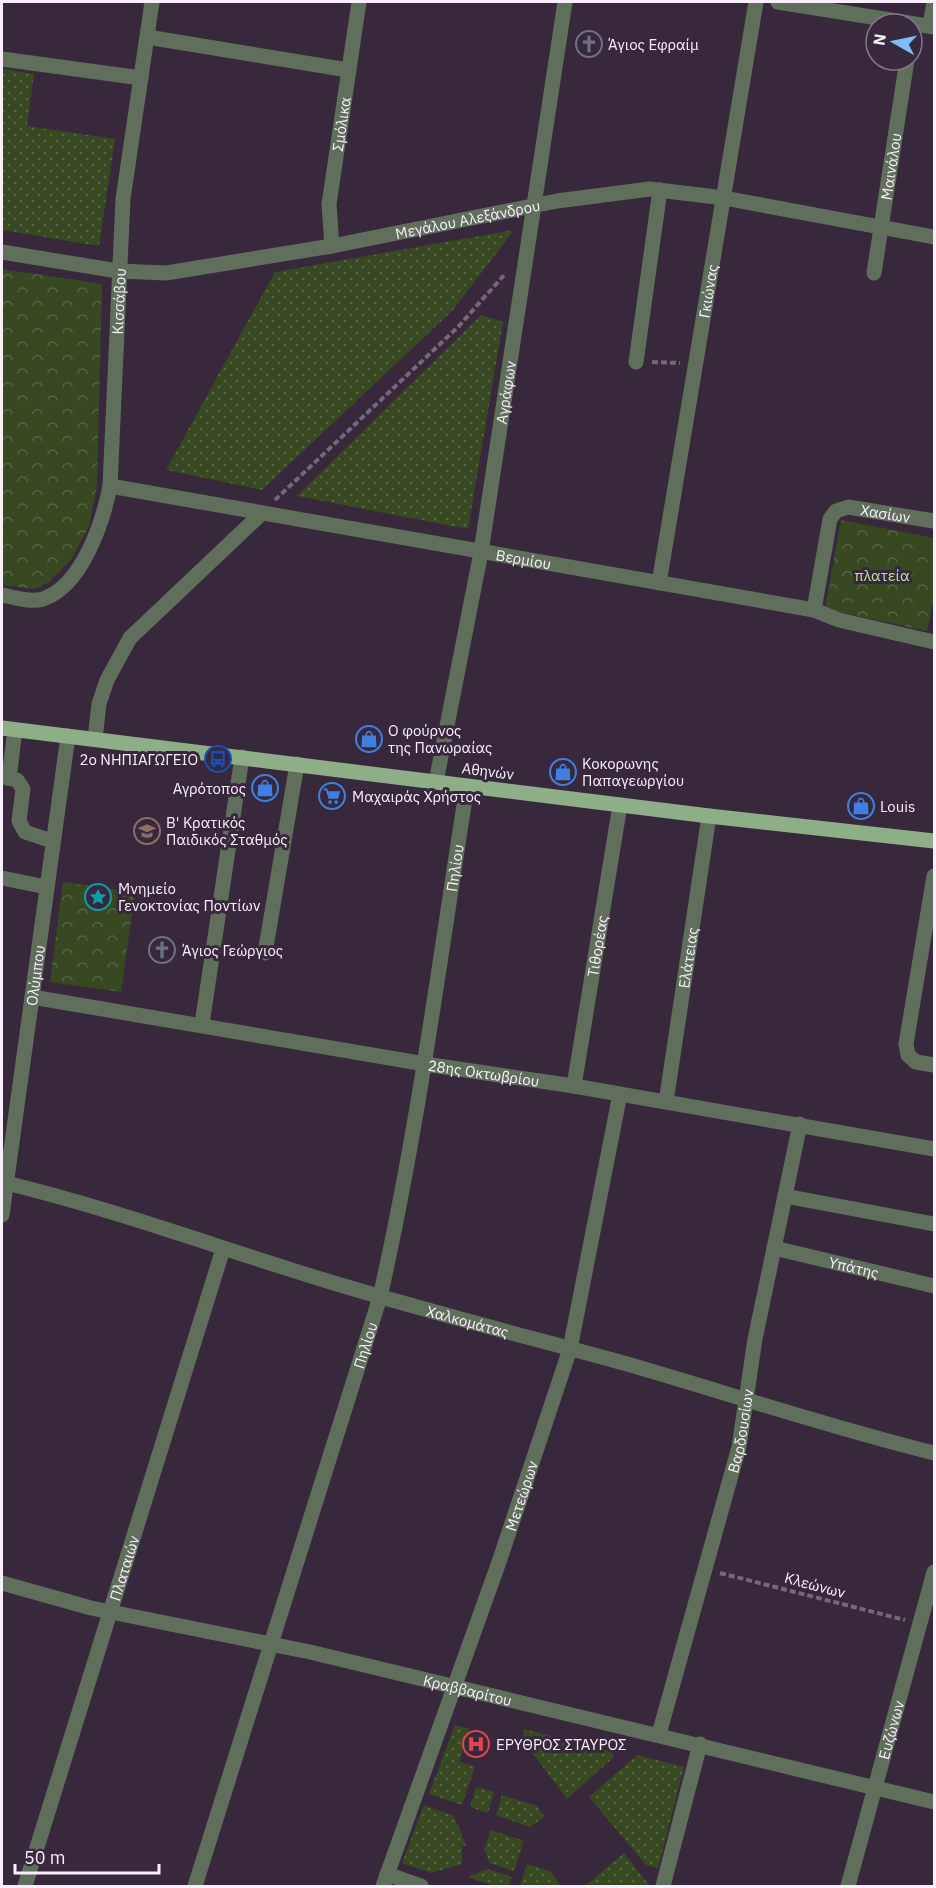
<svg xmlns="http://www.w3.org/2000/svg" width="936" height="1888" viewBox="0 0 936 1888" font-family="'IBM Plex Sans',sans-serif">
<style>
.grass{fill:url(#grass-dots)}
.forest{fill:url(#forest-crowns)}
.lines{fill:none;stroke-linecap:round;stroke-linejoin:round}
.path{stroke:#756779;stroke-width:4;stroke-dasharray:6 3;stroke-linecap:butt}
.minor{stroke:#5f6f5c;stroke-width:15}
.major{stroke:#8eae88;stroke-width:15}
.labels{text-anchor:middle;dominant-baseline:central;stroke-width:6;stroke-linejoin:round;paint-order:stroke}
.poi-label{font-size:15px;fill:#f9eefc;stroke:#38283c;text-anchor:start}
.street-label{font-size:15px;fill:#f9eefc;stroke:#38283c}
.park-label{font-size:15px;fill:#bee094;stroke:#38283c}
</style>
<defs>
<pattern id="grass-dots" width="8" height="8" patternUnits="userSpaceOnUse" patternTransform="scale(1.5)"><rect width="8" height="8" fill="#384921"/><path d="M2 2h.1M6 6h.1" fill="none" stroke="#566442" stroke-width="1.8" stroke-linecap="round"/></pattern>
<pattern id="forest-crowns" width="20" height="18" patternUnits="userSpaceOnUse" patternTransform="scale(1.5)"><rect width="20" height="18" fill="#384921"/><path d="M2 6a3 3 0 1 1 6 0M12 15a3 3 0 1 1 6 0" fill="none" stroke="#566442"/></pattern>
</defs>
<rect width="100%" height="100%" fill="#38283c"/>
<!-- grass -->
<path class="grass" d="M2,69l32,5 -7,52 88,13 -16,107 -97,-16z
M514,230l-61,80 -191,180 -96,-20 109,-198z
M481,315l22,7 -35,207 -171,-33z
M455,1725l15,4 -11,32 16,6 -13,38 -33,-11z
M524,1729l89,23v6l-46,41 -45,-60z
M637,1755l47,12 -26,101 -12,-3 -57,-68z
M476,1787l18,5 -6,21 -18,-6z
M502,1795l35,11 7,11 -14,10 -34,-12z
M424,1805l30,11 12,29 -4,2v17l-31,9 -29,-10z
M491,1830l33,11 -10,30 -24,-8 -6,-13z
M624,1853l26,33h-65z
M527,1864l23,7 11,15h-41z
M487,1869l25,8 -3,9h-15l-26,-9z"/>
<!-- forest -->
<path class="forest" d="M2,269l100,15 -5,202 -8,40 -18,34 -22,22 -14,7 -33,-4z
M841,520l93,18v59l-7,34 -102,-22z
M63,882l72,10 -14,100 -71,-10z"/>
<g class="lines">
<!-- path -->
<path class="path" d="M652,362l28,1
M275,500l183,-173 47,-53
M720,1573l185,47"/>
<!-- minor -->
<g class="minor">
<path d="M778,2l156,25"/>
<path d="M930,26l4,-24"/>
<path d="M147,37l201,33"/>
<path d="M2,59l139,19"/>
<path id="s1" d="M332,246l-3,-42 30,-202"/>
<path id="s2" d="M2,252l116,19 48,2 166,-27 225,-45 93,-12 74,9 210,39"/>
<path id="s3" d="M874,273l33,-213"/>
<path d="M636,362l24,-172"/>
<path id="s4" d="M110,486l704,124 25,10 95,22"/>
<path id="s5" d="M659,583l97,-581"/>
<path id="s6" d="M2,595c12,2 28,8 41,4 39,-13 60,-77 67,-113l13,-287 29,-197"/>
<path id="s7" d="M814,610l16,-91 6,-8 12,-4 86,14"/>
<path d="M95,739l4,-35 8,-24 23,-42 132,-125"/>
<path d="M2,777l15,3 6,9 -4,32 6,11 27,9"/>
<path d="M9,778l6,-48"/>
<path id="s8" d="M436,782l45,-230 84,-550"/>
<path d="M934,876l-28,168 2,11 8,7 18,3"/>
<path d="M2,878l44,9"/>
<path d="M265,953l32,-189"/>
<path id="s9" d="M32,997l393,67 149,22 360,63"/>
<path d="M202,1024l40,-267"/>
<path id="s10" d="M574,1086l46,-281"/>
<path id="s11" d="M666,1102l43,-286"/>
<path id="s12" d="M2,1182c109,26 214,65 322,98 98,30 197,55 296,82 105,30 208,65 314,91"/>
<path d="M785,1196l149,28"/>
<path id="s13" d="M2,1215l66,-479"/>
<path id="s14" d="M774,1248l160,38"/>
<path id="s15" d="M2,1583l89,25 219,44 624,150"/>
<path id="s16" d="M659,1734l80,-287 16,-108 45,-215"/>
<path d="M387,1874l34,12"/>
<path id="s17" d="M25,1886l198,-637"/>
<path id="s18" d="M195,1886l185,-589c38,-168 60,-340 87,-511"/>
<path id="s19" d="M383,1886l116,-324 71,-213 50,-255"/>
<path d="M663,1886l37,-142"/>
<path id="s20" d="M848,1886l86,-314"/>
</g>
<!-- major -->
<path class="major" d="M2,728l707,88 225,25"/>
</g>
<!-- icons -->
<defs>
<symbol id="church-ring" viewBox="-11 -11 22 22"><circle r="9.5" fill="#38283c" stroke="#6b7280" stroke-width="1.5"/><path d="M-1.2-6h2.4v3.5h3.3v2.4h-3.3V6h-2.4V-.1h-3.3v-2.4h3.3Z" fill="#6b7280"/></symbol>
<symbol id="shop-ring" viewBox="-11 -11 22 22"><circle r="9.5" fill="#38283c" stroke="#3f7fe0" stroke-width="1.5"/><path d="M-5-2.5h2.3a2.7 3.5 0 0 1 5.4 0H5L5.5 6h-11ZM-1.5-2.5h3a1.5 2.3 0 0 0-3 0Z" fill="#3f7fe0"/></symbol>
<symbol id="bus-ring" viewBox="-11 -11 22 22"><circle r="9.5" fill="#38283c" stroke="#1a4fb4" stroke-width="1.5"/><path d="M-5-6H5V4H4V6H2V4H-2V6H-4V4H-5ZM-3.5-4V0h7V-4ZM-3.5 1.2v1.5H-2V1.2ZM2 1.2v1.5H3.5V1.2Z" fill="#1a4fb4"/></symbol>
<symbol id="supermarket-ring" viewBox="-11 -11 22 22"><circle r="9.5" fill="#38283c" stroke="#3f7fe0" stroke-width="1.5"/><path d="M-6-5.5h2.5l.6 2H6L4.5 2H-2.5L-4.4-4H-6ZM-1.5 3.2a1.3 1.3 0 1 0 .1 0ZM3 3.2a1.3 1.3 0 1 0 .1 0Z" fill="#3f7fe0"/></symbol>
<symbol id="school-ring" viewBox="-11 -11 22 22"><circle r="9.5" fill="#38283c" stroke="#8d6e63" stroke-width="1.5"/><path d="M0-5L7-2L0 1L-7-2ZM-4 1L0 2.5L4 1V4Q0 6-4 4Z" fill="#8d6e63"/></symbol>
<symbol id="sight-ring" viewBox="-11 -11 22 22"><circle r="9.5" fill="#38283c" stroke="#0f9aa8" stroke-width="1.5"/><path d="M0-6L1.8-2.2L6-1.7L2.9 1.2L3.7 5.4L0 3.3L-3.7 5.4L-2.9 1.2L-6-1.7L-1.8-2.2Z" fill="#0f9aa8"/></symbol>
<symbol id="hospital-ring" viewBox="-11 -11 22 22"><circle r="9.5" fill="#38283c" stroke="#e0444e" stroke-width="1.5"/><path d="M-5-5h3v3.5h4V-5h3V5h-3V1.5h-4V5h-3Z" fill="#e0444e"/></symbol>
</defs>
<g fill-rule="evenodd">
<use href="#church-ring" x="574" y="29" width="30" height="30"/>
<use href="#shop-ring" x="354" y="724" width="30" height="30"/>
<use href="#bus-ring" x="203" y="744" width="30" height="30"/>
<use href="#shop-ring" x="548" y="757" width="30" height="30"/>
<use href="#shop-ring" x="250" y="773" width="30" height="30"/>
<use href="#supermarket-ring" x="317" y="781" width="30" height="30"/>
<use href="#shop-ring" x="846" y="791" width="30" height="30"/>
<use href="#school-ring" x="132" y="816" width="30" height="30"/>
<use href="#sight-ring" x="83" y="882" width="30" height="30"/>
<use href="#church-ring" x="147" y="935" width="30" height="30"/>
<use href="#hospital-ring" x="461" y="1729" width="30" height="30"/>
</g>
<g class="labels">
<!-- poi labels -->
<g class="poi-label">
<text x="608" y="44">Άγιος Εφραίμ</text>
<text x="388" y="730">Ο φούρνος<tspan x="388" dy="17">της Πανωραίας</tspan></text>
<text x="198" y="759" text-anchor="end">2ο ΝΗΠΙΑΓΩΓΕΙΟ</text>
<text x="582" y="763">Κοκορωνης<tspan x="582" dy="17">Παπαγεωργίου</tspan></text>
<text x="246" y="788" text-anchor="end">Αγρότοπος</text>
<text x="352" y="796">Μαχαιράς Χρήστος</text>
<text x="880" y="806">Louis</text>
<text x="166" y="822">B' Κρατικός<tspan x="166" dy="17">Παιδικός Σταθμός</tspan></text>
<text x="118" y="888">Μνημείο<tspan x="118" dy="17">Γενοκτονίας Ποντίων</tspan></text>
<text x="182" y="950">Άγιος Γεώργιος</text>
<text x="496" y="1744">ΕΡΥΘΡΟΣ ΣΤΑΥΡΟΣ</text>
</g>
<!-- street labels -->
<g class="street-label">
<text stroke="none"><textPath href="#s1" startOffset="123">Σμόλικα</textPath></text>
<text stroke="none"><textPath href="#s3" startOffset="108">Μαινάλου</textPath></text>
<text stroke="none"><textPath href="#s2" startOffset="472">Μεγάλου Αλεξάνδρου</textPath></text>
<text stroke="none"><textPath href="#s5" startOffset="296">Γκιώνας</textPath></text>
<text stroke="none"><textPath href="#s6" startOffset="363">Κισσάβου</textPath></text>
<text stroke="none"><textPath href="#s8" startOffset="396">Αγράφων</textPath></text>
<text stroke="none"><textPath href="#s7" startOffset="153">Χασίων</textPath></text>
<text stroke="none"><textPath href="#s4" startOffset="420">Βερμίου</textPath></text>
<text transform="translate(488 771) rotate(7)">Αθηνών</text>
<text stroke="none"><textPath href="#s18" startOffset="1053">Πηλίου</textPath></text>
<text stroke="none"><textPath href="#s10" startOffset="142">Τιθορέας</textPath></text>
<text stroke="none"><textPath href="#s11" startOffset="146">Ελάτειας</textPath></text>
<text stroke="none"><textPath href="#s13" startOffset="242">Ολύμπου</textPath></text>
<text stroke="none"><textPath href="#s9" startOffset="458">28ης Οκτωβρίου</textPath></text>
<text stroke="none"><textPath href="#s14" startOffset="82">Υπάτης</textPath></text>
<text stroke="none"><textPath href="#s12" startOffset="486">Χαλκομάτας</textPath></text>
<text stroke="none"><textPath href="#s18" startOffset="567">Πηλίου</textPath></text>
<text stroke="none"><textPath href="#s16" startOffset="314">Βαρδουσίων</textPath></text>
<text stroke="none"><textPath href="#s19" startOffset="414">Μετεώρων</textPath></text>
<text stroke="none"><textPath href="#s17" startOffset="333">Πλαταιών</textPath></text>
<text transform="translate(815 1585) rotate(15)">Κλεώνων</text>
<text stroke="none"><textPath href="#s15" startOffset="478">Κραββαρίτου</textPath></text>
<text stroke="none"><textPath href="#s20" startOffset="162">Ευζώνων</textPath></text>
</g>
<!-- park labels -->
<g class="park-label">
<text x="882" y="575">πλατεία</text>
</g>
</g>
<!-- border -->
<rect width="936" height="1888" fill="none" stroke="#f9eefc" stroke-width="6"/>
<!-- north arrow -->
<g transform="translate(894 42) rotate(279)"><circle r="28" fill="#38283c" stroke="#857789" stroke-width="1.5"/>
<path d="M0-4.5L10 22L0 15L-10 22Z" fill="#7cbef9"/>
<text y="-9" font-size="16" font-weight="bold" text-anchor="middle" fill="#f9eefc">N</text>
</g>
<!-- scale -->
<path d="M15 1864v9h144v-9" fill="none" stroke="#f9eefc" stroke-width="3"/>
<text x="24" y="1864" font-size="18" fill="#f9eefc" stroke="#38283c" stroke-width="4.5" paint-order="stroke">50 m</text>
</svg>
